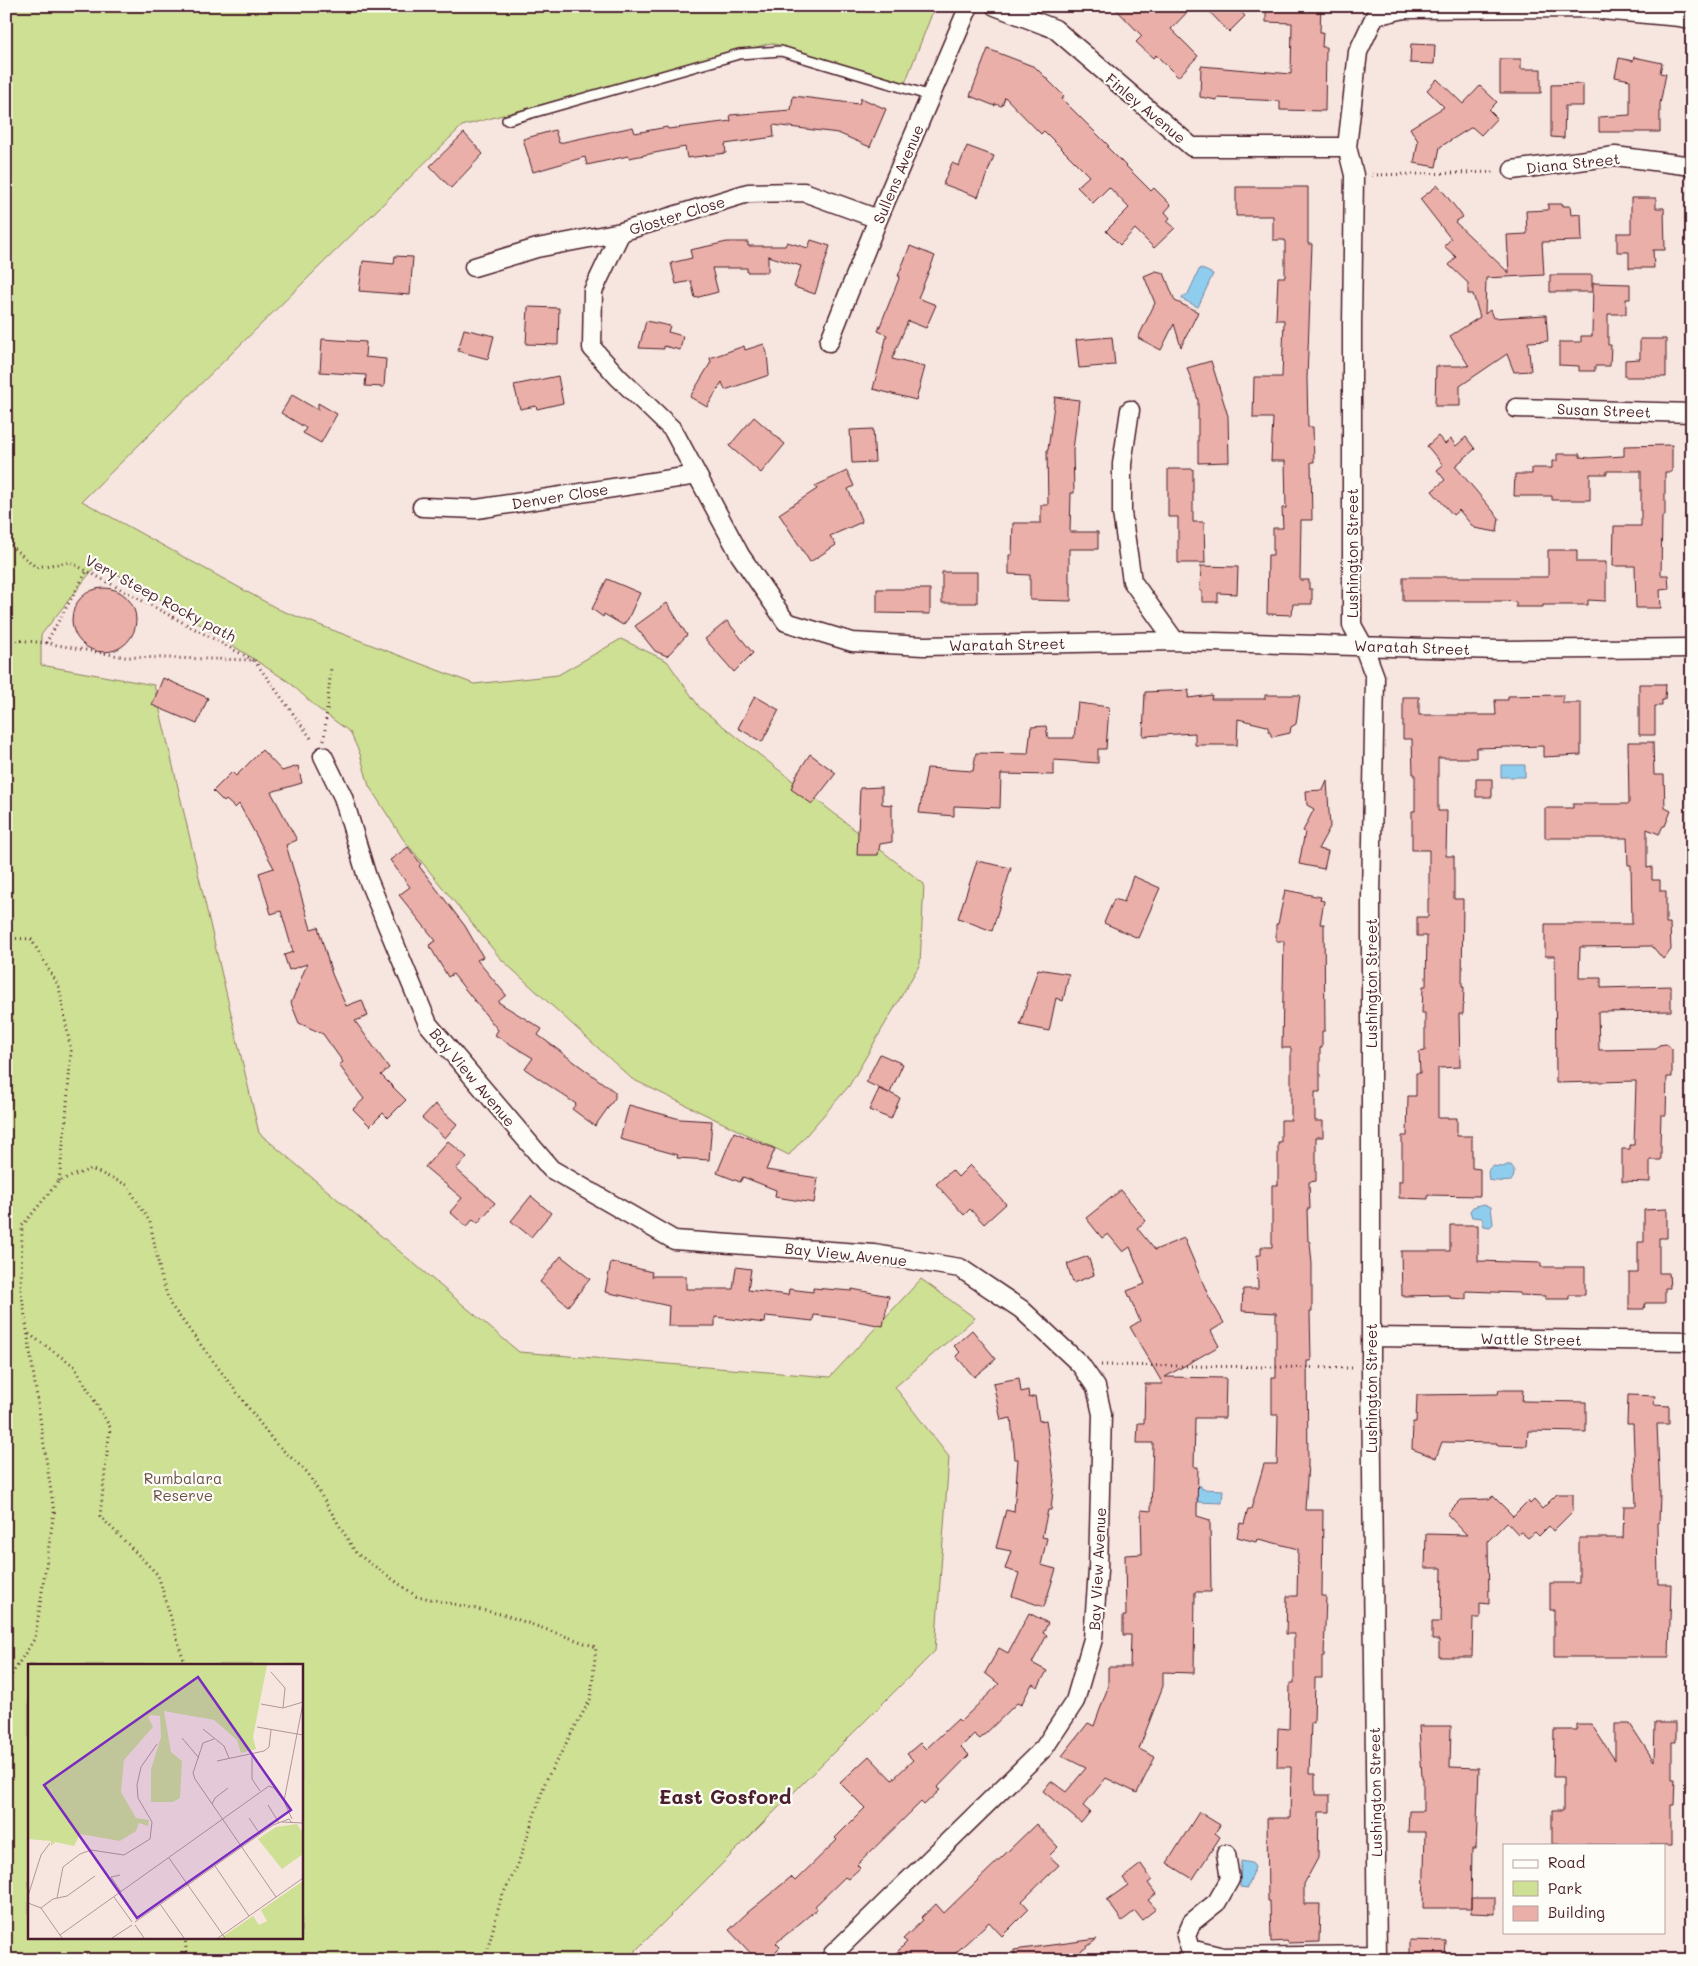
<svg xmlns="http://www.w3.org/2000/svg" width="1698" height="1966" viewBox="0 0 1698 1966" font-family="Mali,sans-serif">
<style>
.green{fill:#cee094;stroke:#8c8060;fill-rule:evenodd}
.water{fill:#8fcdef;stroke:#7387a1}
.building{fill:#eaafa8;stroke:#4a1f2b}
.lines{fill:none;stroke-linecap:round;stroke-linejoin:round}
.service-casing{stroke:#4a1f2b;stroke-width:12}
.minor-casing{stroke:#4a1f2b;stroke-width:21}
.path{stroke:#4a1f2b;stroke-width:3;stroke-dasharray:1 4;stroke-linecap:butt}
.service{stroke:#fdfcf7;stroke-width:9}
.minor{stroke:#fdfcf7;stroke-width:18}
.labels{text-anchor:middle;dominant-baseline:central;stroke-width:4.5;stroke-linejoin:round;paint-order:stroke}
.street-label{font-size:15px;fill:#4a1f2b;stroke:#fdfcf7}
.park-label{font-size:15px;fill:#6b4f45;stroke:#fdfcf7}
.district-label{font-size:20px;font-weight:bold;fill:#4a1f2b;stroke:#fdfcf7}
.inset-road{fill:none;stroke:#b29697;stroke-width:1}
.view{fill:#7b2cbf;fill-opacity:0.15;stroke:#7b2cbf;stroke-width:2.5}
.inset-edge{fill:none;stroke:#4a1f2b;stroke-width:2.5}
</style>
<rect width="100%" height="100%" fill="#f7e5df"/>
<filter id="ink" filterUnits="userSpaceOnUse"><feTurbulence type="fractalNoise" baseFrequency=".02" numOctaves="2"/><feDisplacementMap in="SourceGraphic" scale="10" xChannelSelector="R" yChannelSelector="G"/><feConvolveMatrix kernelMatrix="1 2 1 2 8 2 1 2 1" color-interpolation-filters="sRGB"/></filter>
<g filter="url(#ink)">
<!-- green -->
<path class="green" d="M6,6h929l-30,77 -134,-40 -309,83 -380,375 198,109 194,74 84,-9 63,-36 46,22 33,47 224,176 -4,80 -71,122 -60,69 -157,-76 -131,-120 -98,-120 -34,-53 -9,-32 -10,-22 -34,-25 -27,-25 -114,-74 -77,-45 -57,72v30l113,20 105,448 260,219 311,25 91,-98 54,39 -80,69 54,70 -14,194 -301,301 3,8h-631zM29,1665h272v272h-272z"/>
<!-- water -->
<path class="water" d="M1200,268l13,6 -15,33 -16,-8 1,-3h4z
M1501,765h24v12h-24z
M1507,1165h4c4,5 4,11 0,16 -2,1 -20,0 -22,-1 -1,-7 -2,-10 3,-14l11,1z
M1484,1204l7,3 2,17 -3,3 -6,-1 -2,-8 -10,-1 -2,-6 3,-4z
M1197,1486h4l1,3 21,1 -1,13 -24,-1z
M1241,1861l11,2 3,4 -7,21 -8,-1z"/>
<!-- building -->
<path class="building" d="M1113,6h80l-22,23 27,27 -20,21 -22,-22 -3,3 -17,-16 6,-6z
M1204,6h31l10,10 -16,16z
M1266,6h55l-1,26h3l-1,15h4l-1,64 -45,-1v-9l-63,-3v2l-17,-3 1,-31 90,8 1,-51 -26,-1z
M1411,44l24,1 -1,19 -24,-1z
M988,49l47,18 29,29 -2,3 47,47 -2,1 44,44 3,-3 17,17 -6,7 5,6 -3,3 8,7 -21,20 -19,-19 -15,16 -14,-14 23,-23 -20,-21 -16,16 -16,-16 12,-11 -45,-45 -3,3 -36,-37 -3,9 -7,-2v2l-25,-10z
M1634,57l28,6 -2,10 6,1 -6,30v28h-61v-15l31,-2v-35l-15,-3 4,-19 14,3z
M1500,59h21v10h20v24h-41z
M1437,79l26,25 17,-18 17,16 -8,8 8,8 -16,17 -9,-8 -32,20 -4,20 -22,-4 4,-22 -8,-13 34,-21 -17,-17z
M1583,84v22h-18l-1,32 -13,-1v-52z
M793,96l66,8 2,-6 25,11 -16,38 -32,-14 -65,-8 1,12 -49,7 1,9 -39,5 -2,-11 -56,11 -1,-2 -41,9 -2,-8 -52,15 -10,-33 32,-9 4,13 74,-16 2,6 32,-6 1,2 63,-8 -1,-6 61,-5z
M464,133l19,21 -32,34 -21,-22z
M967,146l27,10 -16,41 -35,-13 9,-21 7,3z
M1438,185l25,32 -8,5 54,51 -2,-38 20,-1 -1,-23 22,-1v-6h15v2h7l1,9 10,-1 1,27 -40,1 2,33 -58,3 -1,36 5,-4 3,8 53,-3 2,26 -20,1 3,29 -17,1 -7,-18 -47,32v20h-25l1,-40h33l-19,-30 30,-19 -7,-23h-5v-11l-19,-18 7,-8 -12,-11 7,-7 -31,-40z
M1236,187h72v57h4l-5,134 1,49h5l1,35h-3l1,58h-11l-1,60h9v9h3v15h-19l-1,11 -25,-1 1,-59h5v-27h10l-1,-20h4l-1,-47h-14l2,-43h-20l1,-41h28l2,-57h-8l2,-43h7v-37h-12v-24h-37z
M1631,198h25v10h8l1,42h-12l1,18h-25v-16h-12v-19h14z
M811,240l19,6 -15,48 -21,-7 7,-21 -33,-10v16h-21v-4h-35l6,24 -23,6 -4,-17 -15,3 -5,-21 21,-5 -2,-8 37,-8h21v4h37l2,-4 21,6z
M910,246l25,10 -17,42 18,7 -10,23 -18,-7 -16,38 33,8 -9,33 -43,-11 14,-54 -9,-4 22,-55h-2z
M395,256l18,1 -3,38 -51,-4 4,-30 31,3z
M1156,271l8,2 11,28 23,11 -17,35 -7,-23 -13,26 -23,-12 17,-35 -11,-27z
M1550,275h42v17h-42z
M1593,283l37,1v15h-4v15h-18v31h3l-1,21h-15v5h-16v-5l-20,-1v-23h22v-6h11z
M528,307l31,1 -1,37 -32,-1z
M646,321l24,5 -2,6 15,4 -3,14 -16,-4v3l-25,-1z
M464,329l30,7 -6,23 -30,-8z
M1112,337l3,28 -36,3 -3,-28z
M322,339l44,3 -1,15 21,2 -2,28 -19,-1 1,-11 -46,-3z
M1640,339h26v38h-41v-17l15,-1z
M764,344l3,9 2,22 -44,15 -3,-8 -15,25 -17,-10 21,-35 -1,-4 34,-12 1,4z
M1211,361l17,55 1,46 -31,1v-63l-11,-32z
M558,376l5,27 -26,6 -1,-3 -16,3 -6,-24z
M292,395l26,15v-7l19,11 -16,29 -18,-10 3,-5 -25,-15z
M1055,397l24,3 -6,50 1,43h-3l-1,39h28v17h-29v34h2v18l-41,-1v-25l-21,-1v-19h3l1,-32h28v-18h7l-1,-55h1z
M754,417l31,27 -24,29 -32,-27z
M873,429l2,33 -23,1 -2,-33z
M1438,436l7,8 6,-5 5,7 10,-9 9,12 -20,17 44,52 -2,14 -23,-4 -15,-18 -6,5 -21,-24 13,-11 -8,-10 6,-5 -16,-19z
M1672,445v27h-7v44h-3l-1,59h7l1,14 -9,1 1,18h-25l-1,-42h-22l1,-40h27v-55h-34v3h-17v26h-38v-4h-38l1,-22h17v-6h20v-7h5v-7h23v3l10,1 34,-2v-10z
M1168,469h25v53h11l1,41h-27v-46h-10z
M847,471l7,15 -6,3 14,33 -32,14 6,9 -26,17 -31,-48 38,-25 -2,-3z
M1548,550h29v12h29v39l-18,-1v5h-45v2h-27v-5l-11,-1h-102v-24h145z
M1201,566l37,1 -1,27 -19,-1v9h-16v-11h-2z
M942,572h35v31h-35z
M607,579l33,14 -12,26 -5,6 -19,-11 -1,3 -11,-8z
M72 620a32 32 0 1 1 64 0a32 32 0 1 1-64 0Z
M877,589h53v25l-53,-1z
M667,603l20,32 -20,21 -12,-5 -20,-25z
M727,621l26,32 -19,19 -29,-33z
M163,678l45,20 -11,26 -45,-19z
M1639,684h27l-1,16h-3v6h-7v29h-16z
M1189,690l-1,8 24,-3 -1,4h54v-4h35l-4,29 -5,3 -1,6 -18,4 -5,-11 -29,-7 -1,26h-42v-12l-52,3 2,-44z
M1563,695v8h18v52l-38,2v-11l-67,2v10h-38v53h9l-1,45h8v43h9l-1,88h2l-1,27h-4l1,53 -22,1v50h19v18h15v32l8,1v27l-52,-1v4l-29,-1v-17h3v-45h5l1,-40h8v-23h4l-1,-21 6,-1v-38h-3l1,-27h3l1,-50h-10v-19h11v-18h1v-49h-17v-39h3v-37h-2l-1,-35h-9v-42h16v18h77l-1,-15h13v-4z
M755,696l24,14 -17,32 -24,-14z
M1078,703l31,4 -3,42h-8v14l-44,-3v15l-53,-1 -1,34 -46,-2v10l-35,-3 8,-45 46,3 3,-18 52,1 3,-27 15,-1 2,12h26z
M1628,742h25l1,33h10l1,33 6,3 -6,15h-2l-4,8 -12,-5v39l5,-1v13h8v11h6v32h4l1,27 -8,9 -11,-13 -72,1 -1,31h22v10l70,-2v25l-73,1 1,38 57,-1 3,-4 7,-1 6,5v28h-5l-1,38h-5l-1,30h1v15h-11v22l-28,-1v-32h8v-4h4l2,-64 -80,2 -1,-127h-10v-32h87l-1,-59h-3l-1,-27h-82v-30h28v-4h56z
M262,750l20,21 16,-5 4,17 -31,9 26,48 -11,5 25,84 7,-2 14,47 14,32 16,-6 6,16 -13,5 34,47 -8,7 25,25 -18,18 -5,-5 -13,13 -17,-17 11,-10 -25,-34 4,-3 -20,-28 -24,-11 -8,-20 16,-39 -18,6 -5,-15 9,-3 -12,-41 -10,3 -12,-41 15,-5 -35,-64 -4,4 -9,-8 -2,2 -11,-11 19,-19 4,4z
M810,754l26,19 -24,31 -21,-15 6,-15z
M1476,779h16v18h-16z
M1327,781l3,46 -12,22 10,2 -4,18 -25,-5 6,-32 -2,-1 11,-22 -7,-4 -1,-14 17,-1z
M882,787v17l10,1v37l-12,2 -2,11h-21l3,-67z
M408,847l13,17 -2,2 46,60 18,31 -6,3 29,35 -8,7 44,27 -4,6 77,57v6l-20,28 -23,-17 4,-5 -51,-35 8,-11 -38,-23 3,-5 -45,-56 -5,3 -19,-32 7,-4 -37,-46 11,-8 -20,-27z
M977,861l34,7 -19,63 -34,-13z
M1133,876l27,12 -22,50 -34,-15 10,-24 10,3z
M1285,890l36,7 -1,3 4,1 -4,23h4l1,107h-3v17h-2v44h-5v29h8v16h-7v44l-7,1 1,27h-3l1,32 2,1 2,22v48h-2l1,49h-4l1,103 -3,46h18l-1,86h4l-2,60h-2v22h-7l-1,45h-3l-2,51h6v21h15v17h-11l-1,46 -14,26v20h16l-1,38 -31,1 -1,-2 -16,1 -1,-41h-2l-1,-83h23l1,-51h-14l1,-39 11,1 1,-46h4v-49h-8l1,-38h10l1,-47 -35,-9 -6,-1 -1,3 -19,-5 3,-14 4,1 4,-15h3l13,-45h13l1,-49h-6v-38h4v-64l-34,-2 1,-22h15l-1,-34h4v-8h11v-62h6v-43h3v-22h10v-72h-9l2,-107h-8v-17h2z
M1038,969l31,5 -6,27 -7,-3 -7,33 -29,-6z
M880,1054l23,10 -13,29 10,5 -9,21 -22,-9 10,-21 10,4 -23,-11z
M435,1104l22,20 -12,14 -23,-20z
M629,1105l51,14 32,2 -3,39 -32,-2 1,-3 -58,-16z
M734,1132l41,17 -9,21 52,8 -4,25 -39,-6 1,-7 -33,-13 -3,5 -23,-9z
M448,1141l19,16 -11,12 39,34 -17,20 -5,-4 -6,8 -17,-15 12,-14 -37,-31z
M970,1165l36,39 -22,20 -14,-15 -6,6 -28,-31 16,-14 6,7z
M1121,1190l25,31 -9,7 18,22 29,-12 25,59 15,26 -13,8 8,15 -54,31 61,1 -1,40h-30l-1,49h4l-1,44v5l13,4 1,72h-16l-1,81 -31,-1v14l-24,63 16,8 -18,36 -31,-15 -23,28 7,6 -9,11 -38,-32 8,-10 15,11 20,-24 -24,-12 26,-33 6,3 14,-39v-20h22l1,-32h-8v-19h3l-1,-61 17,-1 -1,-44 10,1 2,-68h-16l1,-20h6l1,-39h18l-33,-57 10,-6 -13,-30 18,-7 -15,-37 -7,5 -15,-18 -6,4 -16,-20z
M531,1196l20,17 -20,24 -20,-16z
M1667,1209v29h-8v35h10l1,15h-5v15h-20l-1,6h-15v-36h9v-31h6v-32z
M1450,1225h28v36l63,2v4h44v28h-16v4h-24v-3l-25,-1v-2l-54,-2v8l-16,-1v-3l-48,1 -1,-45h49z
M561,1256l29,23 -22,27 -28,-24z
M1088,1256l6,19 -21,8 -6,-19z
M611,1262l41,10 -1,4h35v13h47l3,-22 15,2 -3,21 40,5 1,-6 24,3v-4l39,3v-2l37,7 -6,30 -43,-8 -26,-3 -1,6 -47,-5 -1,7 -50,-6v9h-47l1,-20 -64,-14z
M972,1330l24,29 -22,18 -18,-21 4,-4 -6,-6z
M1019,1378l2,14 7,-2 1,8 6,-2 4,25 7,-1 8,60 -3,30h-3l-6,27 5,1 -6,27 15,4 -12,38 -32,-11 7,-23 -14,-4 6,-18 -15,-3 10,-38 8,2 4,-53h-3l-4,-41 -10,2 -8,-37z
M1499,1390h24l-1,11 64,1v30l-58,-1 -1,15 -30,-1v-2l-55,-1 -6,16 -24,-9 1,-27h3l1,-27 81,-1z
M1628,1395l27,1 -1,9 15,1v18h-12l3,69 -1,30h-2l1,61h13l-2,73h-115v-47h-4v-27h29v-45h44l1,-32h12l-3,-82h-6z
M1557,1494h16v17l-20,20 -4,-5 -10,10 -4,-4 -7,6 -7,-6 -3,2 -11,-12 -19,19 1,63 -9,-1v15h-7l-1,39h-33v-17h-7v-18h9l1,-54h-17l1,-34 41,1 -20,-21 14,-14 28,-1 4,-3 20,20 15,-15 2,3 4,-4 8,9z
M1029,1613l19,10 -5,10 4,2 -15,28 15,8 -9,16 -6,-3 -11,21 -4,-2 -37,36 -6,-5 -13,13 8,8 -32,33 3,2 -16,15 -3,-3 -64,63 3,3 -12,11 -3,-2 -30,29 2,3 -41,34 4,4 -13,13h-10l-28,-30 18,-17 44,-36 4,4 42,-41 -2,-2 30,-30 -25,-25 29,-27 23,24 21,-20 -6,-6 13,-11 6,6 32,-30 2,3 39,-38 -14,-11 14,-25 9,5z
M1655,1723h21v19h-4v37h3l-1,26h-3v40l-119,-1v-33h11v-34h-10l1,-47h23v-6h14l24,36v-36h15l24,37z
M1419,1726h32l-1,41 29,1 -3,81h-4l-1,59h-48l2,-76h-17l1,-21h14v-33h-1z
M1199,1812l21,13 -5,8 5,4 -27,42 -26,-16z
M1036,1824l22,23 -9,9 10,9 -37,36 7,8 -27,27 -13,-14 -41,38h-59l18,-18 -4,-3 20,-19 -2,-2 15,-14 8,9z
M1141,1864l11,16 -4,3 8,11 -8,6 8,9 -14,11 -7,-9 -13,10 -15,-21 21,-15 -5,-7z
M1471,1898h24v16l-24,-1z
M1097,1939l-27,21h-56v-10z
M1410,1940l36,1 -1,19h-35z"/>
<g class="lines">
<defs>
<path id="service" d="M507,120l232,-66 42,-3 150,45"/>
<path id="minor" d="M995,6l60,23 137,118h155
M1513,170l102,-14 77,10
M621,232l-28,59 -1,57 26,29 55,53 67,125 46,67 66,20 71,4 252,-5 325,9 192,-2
M474,267l63,-19 84,-16 127,-39 56,-1 74,27
M829,342l49,-123 91,-213
M1516,408l176,5
M1130,410l-8,54v49l10,68 43,60
M422,507l55,2 220,-34
M323,756l20,41 24,80 61,147 123,145 123,71 200,14 86,14 61,41 59,55 16,23 6,27 -4,156 -5,69 -18,62 -31,47 -211,206 -3,6
M1371,1337l321,4
M1226,1854l4,25 -13,23 -25,20 -6,14 4,13 33,8 154,-2
M1377,1960l-6,-591v-470l4,-222 -12,-32 -11,-20v-300l2,-150 -7,-28 11,-95 17,-36 29,-7 175,-1 101,9 12,3"/>
</defs>
<!-- service casing -->
<use href="#service" class="service-casing"/>
<!-- minor casing -->
<use href="#minor" class="minor-casing"/>
<!-- path -->
<path class="path" d="M1372,175l124,-3
M6,542l30,25 34,-5 183,98
M6,639l40,4 79,14 129,3 59,81
M46,643l41,-72
M324,740l7,-73
M6,938l25,1 28,48 12,64 -5,67 -7,63
M29,1334l45,32 36,61 -10,89 58,59 27,90
M1101,1365l254,3
M6,1683l29,-45 19,-126 -33,-222 1,-64 37,-45 32,-12 36,16 23,37 11,54 9,28 105,139 32,29 49,81 60,43 89,19 91,32 -5,51 -45,82 -29,87 -16,31 -16,62
M185,1937l2,23"/>
<!-- service -->
<use href="#service" class="service"/>
<!-- minor -->
<use href="#minor" class="minor"/>
</g>
</g>
<g class="labels">
<!-- street labels -->
<g class="street-label">
<text transform="translate(1146 108) rotate(40)">Finley Avenue</text>
<text transform="translate(1573 163) rotate(-6)">Diana Street</text>
<text transform="translate(898 174) rotate(-67)">Sullens Avenue</text>
<text transform="translate(677 215) rotate(-17)">Gloster Close</text>
<text transform="translate(1604 410) rotate(2)">Susan Street</text>
<text transform="translate(560 496) rotate(-9)">Denver Close</text>
<text transform="translate(1352 553) rotate(-90)">Lushington Street</text>
<text transform="translate(161 598) rotate(28)">Very Steep Rocky path</text>
<text transform="translate(1007 644) rotate(-1)">Waratah Street</text>
<text transform="translate(1412 647) rotate(2)">Waratah Street</text>
<text transform="translate(1371 983) rotate(-90)">Lushington Street</text>
<text transform="translate(473 1077) rotate(50)">Bay View Avenue</text>
<text transform="translate(846 1254) rotate(6)">Bay View Avenue</text>
<text transform="translate(1531 1339) rotate(1)">Wattle Street</text>
<text transform="translate(1371 1388) rotate(-90)">Lushington Street</text>
<text transform="translate(1097 1569) rotate(-87)">Bay View Avenue</text>
<text transform="translate(1375 1792) rotate(-91)">Lushington Street</text>
</g>
<!-- park labels -->
<g class="park-label">
<text x="183" y="1478">Rumbalara<tspan x="183" dy="17">Reserve</tspan></text>
</g>
<!-- district labels -->
<g class="district-label">
<text x="725" y="1796">East Gosford</text>
</g>
</g>
<!-- overview -->
<g transform="translate(28 1664)">
<rect width="275" height="275" fill="#f7e5df"/>
<path d="M0,1h239l-14,72 3,12 -15,4 -4,-13 -23,-20 -50,-9 7,41 11,9 -2,37 -7,4h-22v-33l10,-32 -1,-21 -9,-1 -3,2 5,10 -29,33 -3,32 15,26 13,2 -1,6 -9,-3 -3,8 -16,10 -40,-7 -6,12 -19,-4 -4,4v-5l-23,-2zM269,160l6,9v21l-21,15 -24,-30 18,-12zM275,217v57h-82l32,-22 6,9 8,-4 -6,-11z" fill="#cee094"/>
<path class="inset-road" d="M243,8l14,16 -2,20M233,40l22,4 20,-6M229,63l46,8M175,65l21,17 5,12M154,74l17,20M186,75l-11,4 -10,30 2,6 81,118M224,89v26l8,12M189,97l47,-10 5,-4 2,-17M256,137l19,-98M184,140l3,-6 13,-10M240,141l11,18M221,154l11,16M254,158l21,1M141,194l56,80M187,202l34,50M92,211l-9,2 10,15M0,232l13,-41 9,-12M86,233l18,25M29,234l6,-31 17,-13 11,-4 33,5 26,-16 2,-17 -14,-24 -1,-13 4,-18 16,-23M0,239l13,5 21,30M132,240l24,34M13,244l12,-9 14,-3 28,-20M107,258l138,-97 16,-6 3,4M107,261l9,13M32,271l209,-149 5,2 10,13 8,18M84,274l20,-13M190,274l85,-60"/>
<path class="view" d="M170,13l93,133 -154,108 -93,-133z"/>
<rect width="275" height="275" class="inset-edge"/>
</g>
<!-- margin -->
<rect width="1698" height="1966" fill="none" stroke="#fdfcf7" stroke-width="25"/>
<rect x="12" y="12" width="1673" height="1941" fill="none" stroke="#4a1f2b" stroke-width="2" filter="url(#ink)"/>
<!-- legend -->
<rect x="1503" y="1844" width="162" height="90" fill="#fdfcf7" stroke="#b5a4a5"/>
<rect x="1513" y="1860" width="25" height="8" fill="#fdfcf7" stroke="#b5a4a5"/>
<text x="1548" y="1868" font-size="15" fill="#4a1f2b">Road</text>
<rect x="1513" y="1881" width="25" height="15" fill="#cee094" stroke="#b5a4a5"/>
<text x="1548" y="1894" font-size="15" fill="#4a1f2b">Park</text>
<rect x="1513" y="1906" width="25" height="15" fill="#eaafa8" stroke="#b5a4a5"/>
<text x="1548" y="1918" font-size="15" fill="#4a1f2b">Building</text>
</svg>
